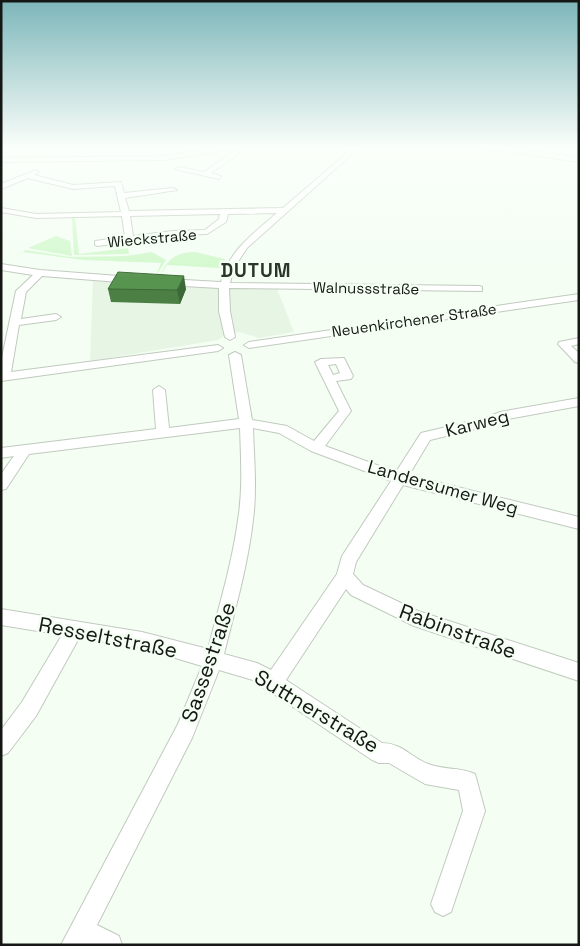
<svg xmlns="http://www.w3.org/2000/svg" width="580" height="946" viewBox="0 0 580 946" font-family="'Space Grotesk',sans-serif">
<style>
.built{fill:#e7f6e4}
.green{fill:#d1f8cb}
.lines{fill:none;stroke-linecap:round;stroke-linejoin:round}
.minor-casing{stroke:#c1cabf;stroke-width:2}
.minor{fill:#fff;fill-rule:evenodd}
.wall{fill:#4b7f44}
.shaded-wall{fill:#3d6837}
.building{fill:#57944f;stroke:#3d6837}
.labels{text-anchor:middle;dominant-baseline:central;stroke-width:5;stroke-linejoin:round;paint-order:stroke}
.far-street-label{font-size:15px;fill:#141713;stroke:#f4fef3}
.street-label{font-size:18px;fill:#141713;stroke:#f4fef3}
.far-district-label{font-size:19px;font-weight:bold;letter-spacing:1px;fill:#2c342b;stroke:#f4fef3}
.near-street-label{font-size:21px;fill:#141713;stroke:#f4fef3}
</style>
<rect width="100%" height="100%" fill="#f4fef3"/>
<!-- built -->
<path class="built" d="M93,280l184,9 17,43 -35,6 -20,-6 -13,2 -8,6 -128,21z"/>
<!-- green -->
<path class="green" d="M75,216l4,38 49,-6 1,6 -55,1 -2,-38z
M56,236l14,5 2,15 -44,-8z
M26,250l44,7 55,-1 27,-4 14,8 -10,16 5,-13 -78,-3 -60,-8 -22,12z
M195,252l30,7 -4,9 -54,-3 -8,12c8,-17 16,-25 36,-25z"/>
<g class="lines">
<defs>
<path id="minor" d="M230,146h13l-4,2 1,5 -29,20 10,3 -2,3 -44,-10 3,-2 26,5 30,-21 -1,-2 -68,11 -164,2v-4l164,-2z
M355,146h6l-114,102 -13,20 -4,15 249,3 3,1v4l-253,-3 1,23 5,26 -5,3 -5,-3 -6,-26v-23l-53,-3 -5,-3 5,-3 55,3c7,-31 34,-50 56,-69l-49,1 -2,8 -19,12 -34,1 -75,11 -3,-1v-4l30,-4 -3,-21 -86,2 -35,-6v-4l35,6 85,-2 -6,-26 -42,3 -45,-11 -27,11v-5l35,-14 3,2 -5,3 39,10 48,-3 3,11 49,-5 4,2 -52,8 4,13 154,-3zM220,214l-1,5 -14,11 -32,1 -40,5 -3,-20z
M449,146l64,2 66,10v4l-66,-10z
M1,264l39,6 92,7 5,3 -5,3 -90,-7 -16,16 -5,27 35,-5 5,3 -5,3 -37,5 -8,47 207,-27 5,3 -5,3 -217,30v-19l15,-71 17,-16 -32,-5z
M579,294v6l-330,48 -5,-3 5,-3z
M579,338v6l-8,2 8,7v10l-4,-1 -17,-18 1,-2z
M235,352l6,3 11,65 35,6 27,15 25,-30 -24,-49 6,-3 23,-1 9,18 -2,3 -15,2 15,30 -26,35 71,26 25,-39 67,-16 12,-5 79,-14v8l-76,14 -11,5 -62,15 -21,35 170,42v12l-176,-44 -47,77 -3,12 10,11 55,26 161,52v18l-165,-55 -63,-31 -5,-6 -60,91 96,63c19,0 29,14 46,21 15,6 32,3 47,10l10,37 -34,101 -8,4 -8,-4 -4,-8 32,-93 -4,-21 -34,-6 -36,-21h-10l-7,-3 -119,-80 -34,-10 -27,68 -95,187 22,11 3,9h-61l117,-221 24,-58 -60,-18 -63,-10 -43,78 -28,37 -7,3v-26l21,-28 40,-67 -61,-10v-16l141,23 66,17c11,-43 24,-85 30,-129 5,-30 3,-62 2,-92l-211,26 -23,35 -5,1v-16l13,-18 -13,2v-10l155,-19 -3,-39 6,-4 6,4 4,38 70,-9 -10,-64zM336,364l4,9 -7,2 -5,-10zM253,428l26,5 32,18 80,30 -49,75 -5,18 -66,96 -14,-7 -33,-9c11,-45 24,-89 29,-134 4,-30 1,-61 0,-92z"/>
</defs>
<!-- minor casing -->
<use href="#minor" class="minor-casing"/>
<!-- minor -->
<use href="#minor" class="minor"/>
</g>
<!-- wall -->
<path class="wall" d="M108,289h78l-6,15 -69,-2z"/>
<!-- shaded-wall -->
<path class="shaded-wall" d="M184,276l2,13 -6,15 -3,-14z"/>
<!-- building -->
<path class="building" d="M118,272l66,4 -7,14 -69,-1z"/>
<!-- sky -->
<linearGradient id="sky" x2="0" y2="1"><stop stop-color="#7db6ba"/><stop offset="0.53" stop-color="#fafffa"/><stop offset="1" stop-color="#fafffa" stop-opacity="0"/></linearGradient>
<rect width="580" height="278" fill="url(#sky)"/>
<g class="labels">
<!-- far-street labels -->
<g class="far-street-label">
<text transform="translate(152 238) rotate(-5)">Wieckstraße</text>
<text transform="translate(366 288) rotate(1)">Walnussstraße</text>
<text transform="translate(414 320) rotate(-8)">Neuenkirchener Straße</text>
</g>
<!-- street labels -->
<g class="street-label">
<text transform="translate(477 423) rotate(-14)">Karweg</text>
<text transform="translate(443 487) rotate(16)">Landersumer Weg</text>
</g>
<!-- far-district labels -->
<g class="far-district-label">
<text x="256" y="270">DUTUM</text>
</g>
<!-- near-street labels -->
<g class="near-street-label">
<text transform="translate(458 631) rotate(20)">Rabinstraße</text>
<text transform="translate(108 637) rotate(11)">Resseltstraße</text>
<text transform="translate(208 662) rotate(-71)">Sassestraße</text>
<text transform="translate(317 711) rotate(31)">Suttnerstraße</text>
</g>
</g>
<!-- border -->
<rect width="580" height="946" fill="none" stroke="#141713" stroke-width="5"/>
</svg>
